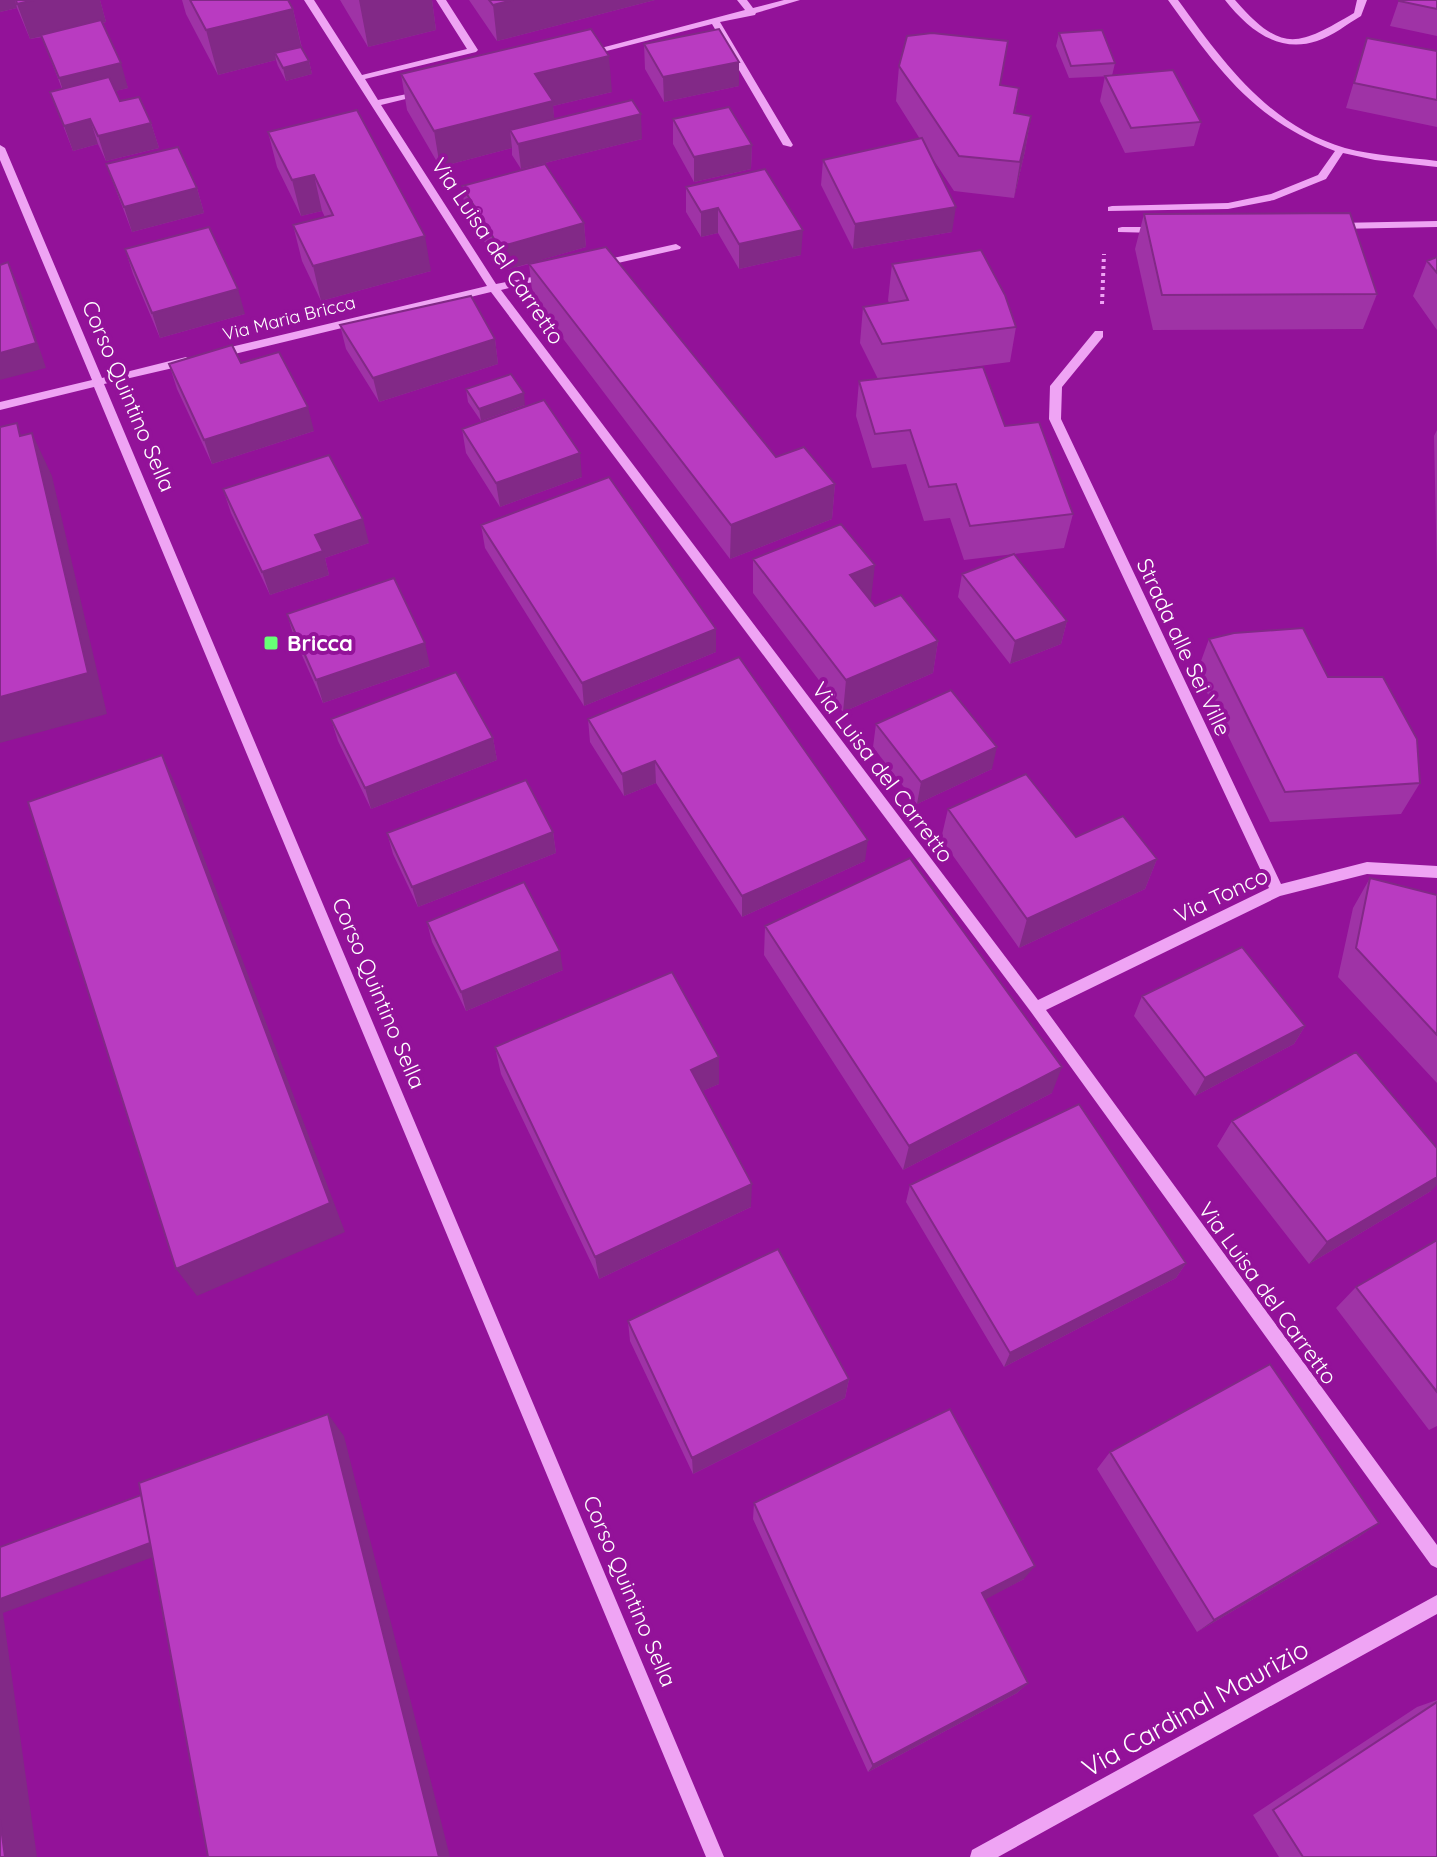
<svg xmlns="http://www.w3.org/2000/svg" width="1437" height="1857" viewBox="0 0 1437 1857" font-family="Quicksand,sans-serif">
<style>
.lines{fill:none;stroke-linecap:round;stroke-linejoin:round}
.path{stroke:#efa4f4;stroke-width:4;stroke-dasharray:3 4;stroke-linecap:butt}
.minor{fill:#efa4f4;fill-rule:evenodd}
.wall{fill:#9f33a6}
.shaded-wall{fill:#822987}
.building{fill:#b93bc1;stroke:#822987;stroke-width:2}
.poi-dot{fill:#67ff76;stroke:#931299;stroke-width:3}
.labels{text-anchor:middle;dominant-baseline:central;stroke-width:8;stroke-linejoin:round;paint-order:stroke}
.far-street-label{font-size:18px;fill:#fff;stroke:#931299}
.street-label{font-size:22px;fill:#fff;stroke:#931299}
.poi-label{font-size:22px;font-weight:bold;fill:#fff;stroke:#931299;text-anchor:start}
.near-street-label{font-size:26px;fill:#fff;stroke:#931299}
</style>
<rect width="100%" height="100%" fill="#931299"/>
<g class="lines">
<!-- path -->
<path class="path" d="M1102,304l2,-50"/>
<!-- minor -->
<path class="minor" d="M304,0h10l48,75 105,-26 -31,-49h10l32,50 -2,2 -111,27 13,21 48,-10v4l-45,11 115,179 56,-11v4l-51,13 537,710 231,-112 -220,-469 1,-33 45,-55h8v6l-41,50 -1,32 220,465 86,-22 70,4v12l-70,-4 -87,22 -234,114 391,535v23l-6,-3 -400,-553 -540,-720 -273,66 -4,-1 -1,-3 5,-4 269,-64z
M737,0h10l6,8 31,-8h16l-44,13 -1,2 -35,7 73,123 -2,2 -8,-2 -71,-121 -125,32 -5,-3 163,-43z
M1168,0h10c45,62 91,126 167,148 30,8 62,9 92,13v6l-62,-7 -32,-7 -17,26 -52,21 -46,9 -120,2v-4l4,-1 116,-3 43,-9 47,-19 17,-24c-83,-32 -117,-82 -167,-151z
M1225,0h10c47,54 63,46 119,13l3,-13h10l-6,16c-14,8 -28,20 -44,25 -39,13 -69,-12 -92,-41z
M0,145l5,3 97,230 84,-21 6,4 -6,4 -82,19 620,1473h-18l-612,-1470 -94,23v-8l92,-22 -92,-220z
M1437,221v6l-100,2 -5,-3 5,-3z
M1122,227h35l5,3 -5,3 -39,-1v-4z
M676,244l5,3 -1,2 -80,18 -5,-3 5,-3z
M1437,1595v19l-439,243h-28l2,-7z"/>
</g>
<!-- wall -->
<path class="wall" d="M0,0h100l6,22 -4,1 26,65 -13,3 5,10 31,22 8,25 -53,13 -8,-17 -25,7 -23,-59 12,-3 -20,-52 -12,2 -13,-31 -17,4z
M182,0h106l5,9 9,39 7,13 3,13 -26,7 -8,-15 -2,-6 -58,15 -32,-61z
M340,0h92l4,30 -68,17z
M469,0h186l-158,41z
M1399,0h38v36l-47,-10z
M1059,33l56,30 -3,13 -43,2 -13,-32z
M1367,38l70,13v76l-91,-19z
M644,44l95,42 -75,16 -19,-33z
M899,66l102,19 18,3 -4,25 16,3 -6,35 -11,47 -60,-7 -25,-38 23,79 -99,17 -32,-64 2,-25 97,-21 -24,-38z
M401,74l211,18 -59,14 1,13 88,20 -121,30 -9,-14v-7l-72,19 -33,-57z
M1105,76l96,46 -7,24 -69,7 -25,-52z
M673,119l79,26 -1,24 -57,13 -21,-38z
M268,132l163,139 -110,30 -19,-40 -9,-36 32,-8 -3,-6 -21,5 -24,-49z
M106,164l91,24 7,25 -72,19z
M462,186l122,37 2,24 -53,15 243,195 59,27 -3,35 -102,40 -197,-260 -4,-35 -26,7 -38,-60z
M686,187l115,68 -62,14 -21,-36 -17,4 -15,-25z
M1144,214l233,80 -14,35 -210,1 -18,-81z
M125,249l120,65 -85,24 -27,-64z
M1437,257v73l-24,-34 14,-35z
M892,264l124,63 -6,35 -107,14 102,50 68,88 -9,34 -50,6 53,67 -6,23 -51,20 -52,-67 4,-23 52,-20 -50,6 -14,-42 -26,3 -18,-57 -34,4 -16,-52 3,-35 19,-2 -18,-36 3,-36 26,-4 -1,-3z
M340,325l155,14 3,25 -119,38 -33,-53z
M241,363l73,68 -102,33 -35,-75 -8,-25z
M466,389l59,16 -44,16 -13,-19z
M462,429l120,48 -82,30 -34,-54z
M1437,430v143l-3,-137z
M223,489l146,54 -44,15 4,17 -59,20 -39,-82z
M481,525l235,104v23l-132,54 -99,-158z
M753,559l118,40h-2l6,7 63,35 -5,32 -90,39 -90,-119z
M287,614l143,52 -107,37 -29,-66z
M1209,639l211,144 -19,31 -131,8 -73,-150z
M331,719l162,19 4,22 -126,49 -33,-68z
M588,719l277,142 -123,56 -86,-134 -32,13 -34,-54z
M876,724l116,45 -75,35 -44,-57z
M948,809l128,28 81,22 -12,30 -126,59 -78,-109z
M553,832l3,21 -138,54 -25,-53 -6,-21z
M1370,878l67,17v188l-99,-106 15,-69z
M427,922l136,48 -97,41 -34,-69z
M765,926l287,167 -149,77 -139,-215z
M1142,996l163,30 -11,18 -99,52 -61,-80z
M495,1047l224,10v27l-17,7 49,116 -152,72 -98,-205z
M1232,1121l199,70 -122,73 -92,-118z
M910,1185l276,78 -10,15 -172,89 -98,-165z
M1437,1240v186l-8,4 -93,-122 20,-21z
M628,1321l221,58 -4,19 -152,76 -63,-133z
M1110,1452l269,71 -22,15 -160,94 -100,-163z
M754,1503l270,76 -39,20 43,84 -11,10 -149,79 -115,-253z
M1437,1700v157h-158l-26,-42 164,-108z"/>
<!-- shaded-wall -->
<path class="shaded-wall" d="M0,0h15l2,8 -17,4z
M34,0h66l6,22 -76,17 -13,-35z
M359,0h73l4,30 -68,17z
M513,0h142l-158,41 -4,-36z
M293,9l10,45 -28,-1 1,7 -58,15 -12,-45z
M609,56l3,36 -59,14 3,29 85,-21 1,25 -121,30 -3,-25 -8,-14 2,18 -72,19 -6,-36 101,-57z
M309,61l3,13 -26,7 -3,-13z
M739,62v24l-75,16 -1,-25z
M121,63l7,25 -61,15 -8,-25z
M1031,116l-6,35 -11,47 6,-36z
M90,119l8,25 -25,7 -9,-25z
M151,123l8,25 -53,13 -8,-25z
M752,145l-1,24 -57,13v-25z
M314,175l8,36 -21,5 -9,-36z
M197,188l7,25 -72,19 -8,-25z
M956,207l-4,25 -99,17 2,-25z
M718,208v25l-17,4v-25z
M584,223l2,24 -83,24 -4,-24z
M803,230l-2,25 -62,14v-25z
M425,236l6,35 -110,30 -8,-35z
M8,262l11,25 27,81 -46,12v-27z
M238,289l7,25 -85,24 -8,-25z
M495,339l3,25 -119,38 -6,-24z
M524,393l1,12 -44,16 -2,-12z
M308,407l6,24 -102,33 -8,-24z
M32,433l20,43 55,238 -107,29v-46z
M580,453l2,24 -82,30 -4,-24z
M835,484l-3,35 -102,40 1,-34z
M363,519l6,24 -44,15 4,17 -59,20 -8,-23 53,-37z
M875,565l-4,34 -24,10 3,-34z
M1067,621l-6,23 -51,20 5,-23z
M716,629v23l-132,54 -2,-23z
M938,641l-5,32 -90,39 3,-32z
M425,643l5,23 -107,37 -7,-23z
M493,738l4,22 -126,49 -6,-21z
M997,747l-5,22 -75,35 4,-22z
M162,755l18,39 165,438 -148,64 -21,-27z
M655,761l1,22 -32,13 -2,-22z
M553,832l3,21 -138,54 -6,-20z
M868,840l-3,21 -123,56v-21z
M1157,859l-12,30 -126,59 8,-29z
M560,951l3,19 -97,41 -5,-19z
M1305,1026l-11,18 -99,52 10,-18z
M719,1057v27l-28,12v-26z
M1062,1067l-10,26 -149,77 6,-24z
M1437,1177v8l-6,6 -122,73 18,-22z
M752,1184l-1,23 -152,72 -4,-22z
M1186,1263l-10,15 -172,89 6,-14z
M849,1379l-4,19 -152,76 -1,-16z
M328,1414l16,22 106,421h-11z
M1379,1523l-22,15 -160,94 17,-12z
M159,1540l13,10 -169,63 34,244h-32l-5,-37v-232z
M1035,1566l-11,13 -51,27 9,-13z
M1028,1683l-11,10 -149,79 5,-7z"/>
<!-- building -->
<path class="building" d="M16,0h18l-17,4z
M190,0h98l5,9 -87,21z
M489,0h24l-20,5z
M1399,0h38v9l-38,-8z
M101,20l20,43 -62,15 -18,-43z
M591,29l18,27 -74,18 18,27 -119,30 -33,-57z
M719,29l20,33 -76,15 -19,-33z
M1102,30l13,33 -44,3 -12,-33z
M932,33l76,8 -8,44 19,3 -5,25 17,3 -11,46 -61,-6 -60,-90 8,-30z
M1367,38l70,13v49l-83,-17z
M301,47l8,14 -26,7 -8,-15z
M1173,70l28,52 -70,6 -26,-52z
M109,77l11,24 19,-4 12,26 -53,13 -8,-17 -26,7 -14,-34z
M632,100l9,14 -123,30 -8,-14z
M729,107l23,38 -58,12 -21,-38z
M357,110l68,126 -112,30 -20,-41 40,-10 -19,-40 -22,5 -24,-48z
M922,138l34,69 -101,17 -32,-64z
M178,147l19,41 -73,19 -18,-43z
M545,164l39,59 -85,24 -37,-61z
M765,169l38,61 -64,14 -21,-36 -17,4 -15,-25z
M1350,213l27,81 -215,1 -18,-81z
M209,227l29,62 -86,24 -27,-64z
M606,247l170,210 28,-10 31,37 -104,41 -202,-261z
M981,250l24,45 11,32 -134,17 -19,-37 45,-7 -16,-36z
M1437,257v16l-10,-12z
M8,262l28,81 -36,10v-88z
M471,296l24,43 -122,39 -33,-53z
M232,345l9,18 38,-11 29,55 -104,33 -35,-76z
M983,367l22,59 34,-4 34,92 -103,12 -14,-42 -27,3 -19,-57 -35,4 -16,-53z
M511,374l13,19 -45,16 -13,-20z
M544,400l36,53 -84,30 -34,-54z
M17,423l3,13 12,-3 56,240 -88,24v-270z
M329,455l34,64 -48,16 8,16 -61,21 -39,-83z
M609,477l107,152 -134,54 -101,-158z
M841,524l34,41 -25,10 25,31 26,-11 37,46 -92,39 -93,-121z
M1014,554l53,67 -52,20 -53,-67z
M394,578l31,65 -109,37 -29,-66z
M1303,628l25,49h55l34,62 3,44 -135,9 -76,-153 25,-6z
M739,657l129,183 -126,56 -87,-135 -33,13 -34,-55z
M456,672l37,66 -128,50 -34,-69z
M951,690l46,57 -76,35 -45,-58z
M162,755l168,448 -154,66 -148,-467z
M1026,774l50,63 47,-21 34,43 -130,60 -79,-110z
M526,780l27,52 -141,55 -25,-54z
M910,858l152,209 -153,79 -144,-220z
M1370,878l67,17v140l-81,-87z
M524,882l36,69 -99,41 -34,-70z
M1242,947l63,79 -100,52 -63,-82z
M672,972l47,85 -28,13 61,114 -157,73 -100,-210z
M1356,1052l81,96v29l-110,65 -95,-121z
M1079,1104l107,159 -176,90 -100,-168z
M1437,1240v152l-81,-105z
M778,1249l71,130 -157,79 -64,-137z
M1270,1364l109,159 -165,97 -104,-168z
M950,1409l85,157 -53,27 46,90 -155,82 -119,-262z
M328,1414l111,443h-231l-69,-374z
M141,1495l9,48 -150,56v-52z
M1437,1702v155h-134l-30,-47z
M0,1820l5,37h-5z"/>
<!-- markers -->
<rect class="poi-dot" x="263" y="635" width="16" height="16" rx="4"/>
<g class="labels">
<!-- far-street labels -->
<g class="far-street-label">
<text transform="translate(289 318) rotate(-14)">Via Maria Bricca</text>
</g>
<!-- street labels -->
<g class="street-label">
<text transform="translate(498 251) rotate(56)">Via Luisa del Carretto</text>
<text transform="translate(129 396) rotate(67)">Corso Quintino Sella</text>
<text transform="translate(1184 647) rotate(65)">Strada alle Sei Ville</text>
<text transform="translate(883 772) rotate(53)">Via Luisa del Carretto</text>
<text transform="translate(1221 895) rotate(-25)">Via Tonco</text>
<text transform="translate(379 993) rotate(67)">Corso Quintino Sella</text>
<text transform="translate(1268 1293) rotate(54)">Via Luisa del Carretto</text>
<text transform="translate(630 1591) rotate(67)">Corso Quintino Sella</text>
</g>
<!-- poi labels -->
<g class="poi-label">
<text x="287" y="643">Bricca</text>
</g>
<!-- near-street labels -->
<g class="near-street-label">
<text transform="translate(1195 1708) rotate(-29)">Via Cardinal Maurizio</text>
</g>
</g>
</svg>
